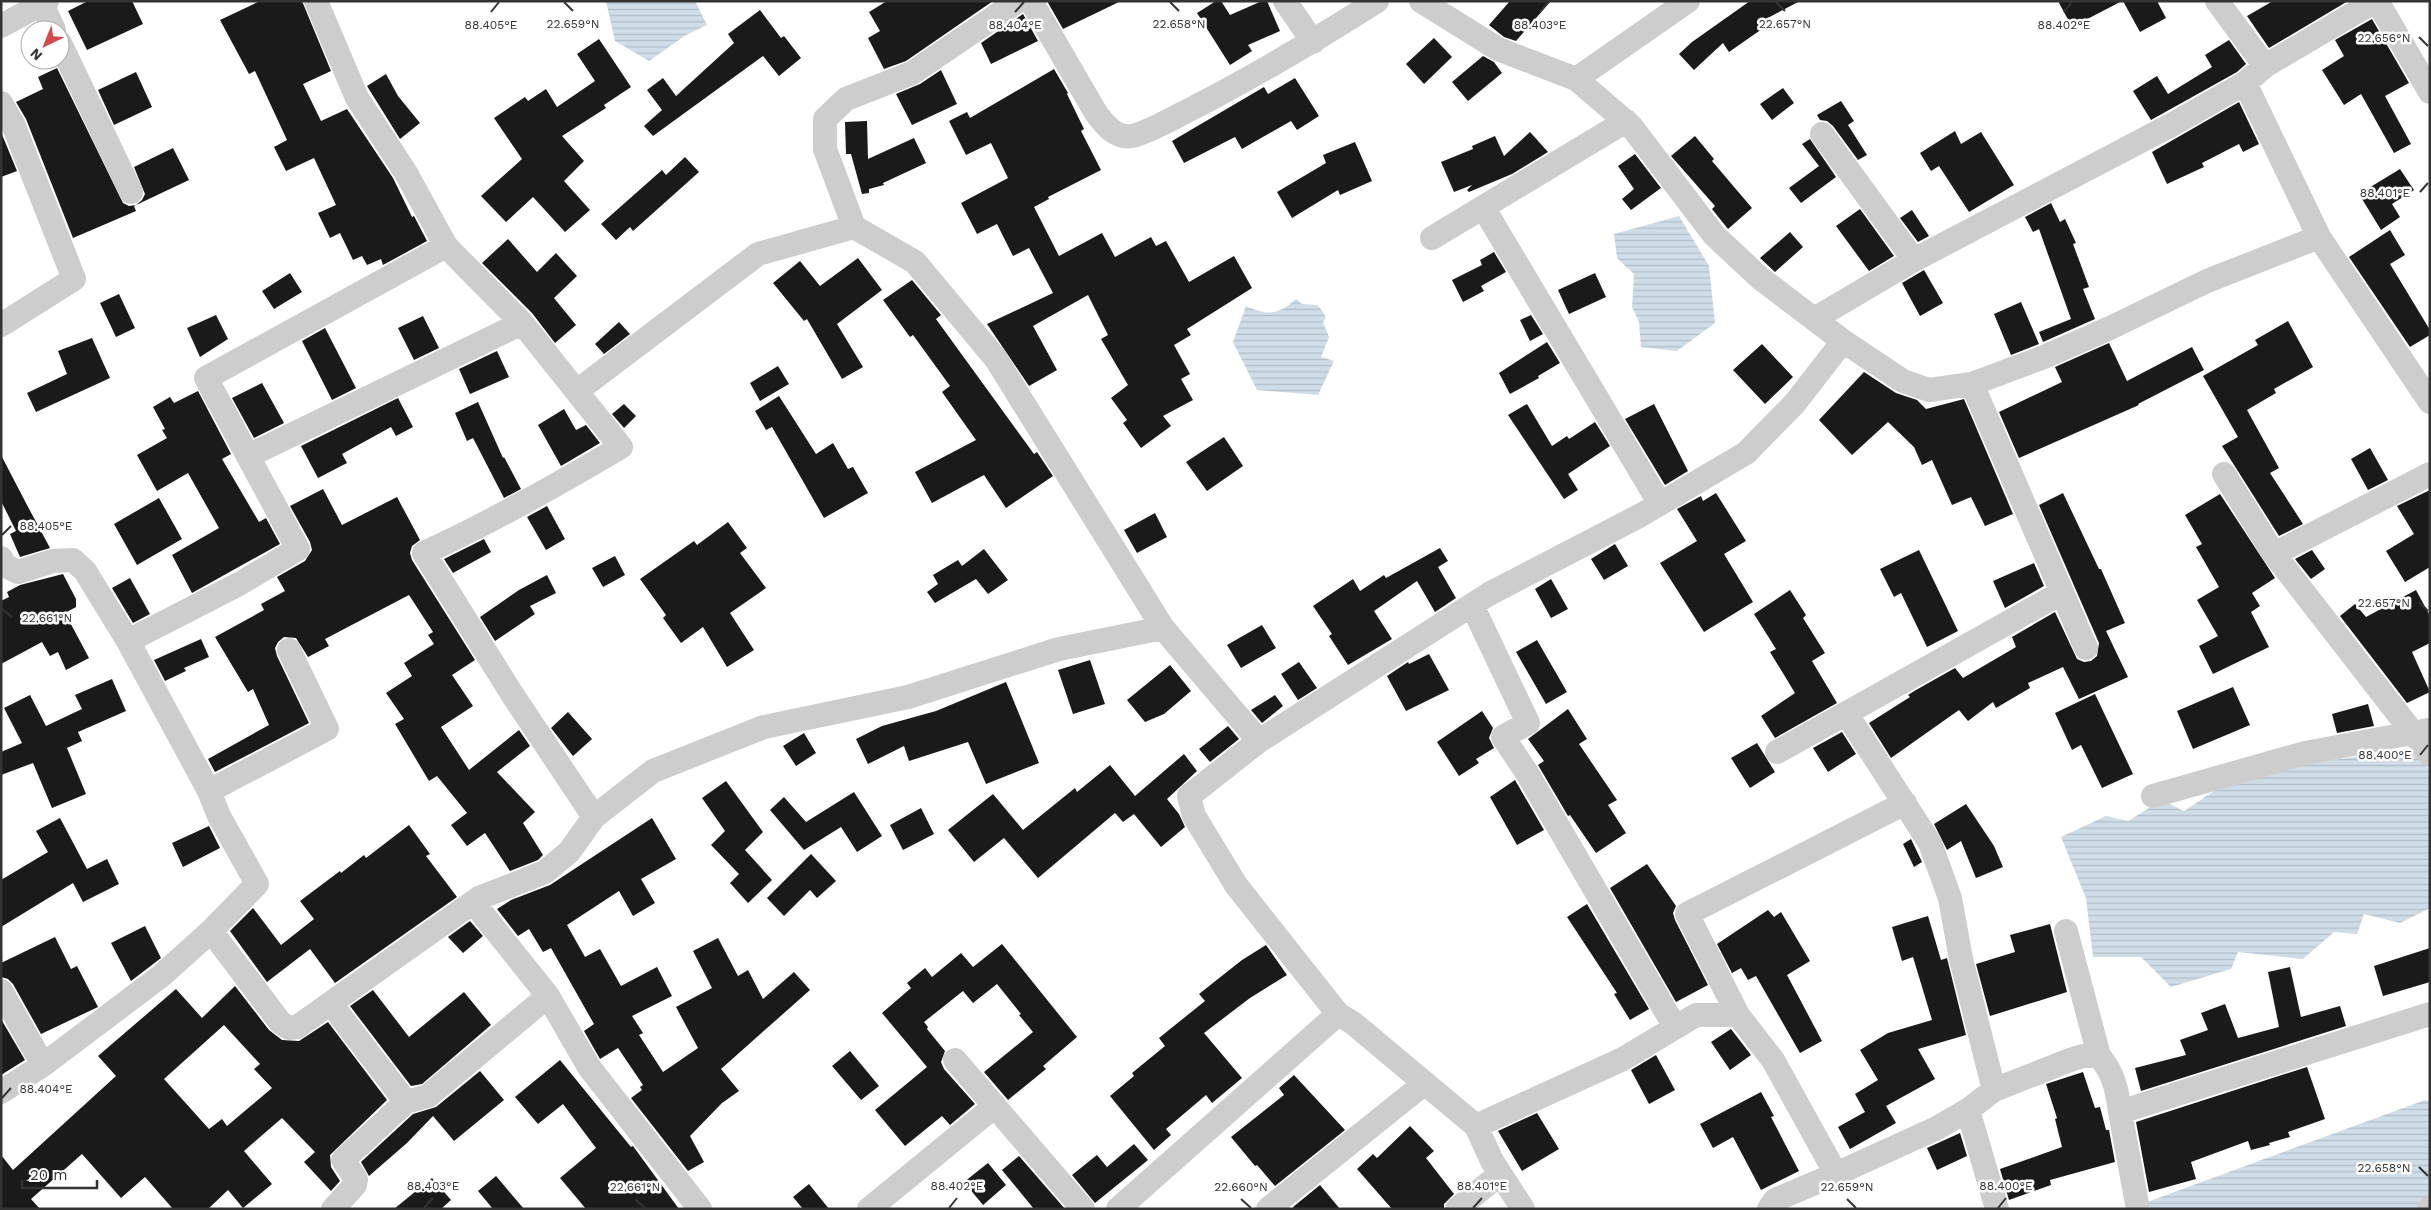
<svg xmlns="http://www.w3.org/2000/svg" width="2431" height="1210" viewBox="0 0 2431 1210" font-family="'Work Sans',sans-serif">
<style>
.water{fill:url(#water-rules)}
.building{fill:#1a1a1a;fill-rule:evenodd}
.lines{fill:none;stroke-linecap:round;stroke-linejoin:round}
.minor{stroke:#cdcdcd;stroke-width:24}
.ticks{fill:none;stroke:#333;stroke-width:2}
.ticks-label{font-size:12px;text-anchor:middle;fill:#333;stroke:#fff;stroke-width:5;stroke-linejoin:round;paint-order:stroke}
</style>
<defs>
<pattern id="water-rules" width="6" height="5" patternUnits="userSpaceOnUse" patternTransform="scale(1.25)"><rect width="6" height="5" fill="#cfdde8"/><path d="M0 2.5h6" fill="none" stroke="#b2bec7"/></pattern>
</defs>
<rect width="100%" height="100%" fill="#fff"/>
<!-- water -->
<path class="water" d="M606,1h89l12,24 -21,10 -37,26 -34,-20z
M1679,216l30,50 6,57 -38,28 -36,-4 -2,-25 -7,-15 2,-33 -17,-16 -3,-24z
M1296,299l6,5 16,1 8,12 -3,5 6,15 -8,20 13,4 -16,34 -61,-5 -24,-48 13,-36c22,10 32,9 50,-7z
M2413,749l17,22v137l-30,15 -36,-9 -7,20 -23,-2 -31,27 -65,-7 -7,17 -60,18 -30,-30h-48l-7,-59 -25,-61 45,-21 22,5 34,-21 22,11 48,-32 34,-10z
M2425,1100l5,2v103l-10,4h-276l-2,-5z"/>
<!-- building -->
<path class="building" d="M88,1h44l11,23 -56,26 -19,-39z
M260,1h42l29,70 -28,13 18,37 26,-12 46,69 19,39 2,-1 13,25 -44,24 -2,-6 -14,6 -5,-9 -9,4 -13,-27 -10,5 -12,-25 18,-8 -22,-47 -28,13 -12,-24 13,-7 -32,-69 -6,3 -29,-54z
M887,1h106l-87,60 -22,8 -16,-31 12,-7 -11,-19z
M1047,1h74l-58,28z
M1216,1h5l9,14 32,-14h5l13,30 -32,14 4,6 -22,14 -33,-52z
M1510,1h41l-35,40 -12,-4 -15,-12z
M1750,1h50l-38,20v8l-33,23 -6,-9 -29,27 -15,-16 13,-12z
M2058,1h64l-50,26z
M2123,1h34l9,17 -26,14z
M2273,1h75l-79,47 -22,-32z
M760,10l21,28 3,-2 17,22 -22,18 -16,-20 -110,80 -9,-10 18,-16 -15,-20 16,-12 13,18 58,-53 -6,-9z
M1023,14l15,27 -47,23 -10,-21z
M2372,19l37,64 -24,13 26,48 -17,9 -33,-59 -17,11 -22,-35 22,-14 -9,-16z
M1434,38l18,19 -28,27 -18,-20z
M599,39l32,48 -27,18 2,3 -44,28 22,25 -20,20 26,29 -25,22 -32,-35 -27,25 -25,-26 41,-37 -28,-41 31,-21 3,4 18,-12 11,18 38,-26 -18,-27z
M2229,40l17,24 -9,8 -86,48 -18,-29 24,-15 11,18 44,-27 -7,-12z
M1483,56l11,6 8,11 -34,28 -16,-19z
M57,68l66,135 6,3 7,-1 6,-5 3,-6 -11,-27 39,-19 16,32 -55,26 2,5 -63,27 -47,-119 -10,-17 27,-13 -5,-12z
M1054,69l14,24 -1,1 17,35 -3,2 20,39 -53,27 1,2 -15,8 25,49 43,-23 13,24 36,-20 5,9 10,-5 23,41 45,-26 18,32 -65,41 4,6 -17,10 16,29 -9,5 12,21 -30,16 8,10 -30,22 -18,-25 4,-3 -16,-22 17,-13 -27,-46 7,-4 -20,-40 -55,31 24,44 -28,16 -42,-62 66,-31 -24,-45 -16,8 -16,-32 -20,10 -16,-31 47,-25 -17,-35 -25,12 -17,-34 18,-9 3,6z
M941,70l16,34 -45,21 -16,-31 24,-10z
M136,72l16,35 -38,18 -16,-35z
M386,74l12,22 22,27 -20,16 -33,-53z
M1295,78l24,38 -22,14 -6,-9 -49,28 -7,-12 -51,26 -12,-22 92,-54 4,7z
M1783,88l11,15 -22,17 -12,-16z
M1841,101l13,20 -6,4 19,30 -9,5 -25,-34 -6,-5 -7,-1 -3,-5z
M2239,102l20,42 -16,8 -4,-8 -37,19 2,4 -37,17 -15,-32z
M867,121l1,38 46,-21 12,25 -43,20 1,2 -15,4v4l-7,1 -11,-40h-5l-1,-32z
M1955,131l6,13 20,-12 33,53 -45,27 -30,-46 -8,5 -11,-18z
M1,132l16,39 -16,6z
M1530,132l18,20 -36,22 -43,18 -2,-2 5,-5 -18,7 -13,-30 32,-13 -1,-3 23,-10 9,20z
M1695,136l19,23 -2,2 40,47 -24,21 -16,-20 3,-3 -44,-50z
M1810,139l26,38 -35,26 -12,-15 30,-22 -17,-22z
M1355,142l17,39 -32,14 -2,-5 -46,28 -15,-26 49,-29 -3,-8z
M1635,154l26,34 -30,22 -9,-11 12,-10 -16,-23z
M685,157l14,15 -66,59 -3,-4 -14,13 -15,-16 61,-54 4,5z
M2400,169l14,21 -22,14 8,13 -19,13 -22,-36z
M2051,203l9,19 5,-3 11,24 -3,1 16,43 -6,2 12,30 -52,23 -4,-10 32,-13 -32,-90 -6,3 -8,-15z
M1860,209l34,47 -25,15 -33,-45z
M1912,210l17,26 -11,6 -18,-24z
M2390,230l15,25 -15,9 40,66v5l-20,12 -61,-90z
M1790,232l13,15 -28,25 -15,-14z
M508,239l29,33 19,-19 21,23 -23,22 22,27 -21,18 -23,-30 -50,-50z
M1494,252l12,20 -25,14 3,5 -21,11 -11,-22 30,-15 -2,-5z
M858,258l24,32 -45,34 26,43 -21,12 -35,-60 -3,2 -31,-38 27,-22 20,25z
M1924,270l19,33 -23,13 -18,-33z
M290,273l12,19 -28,17 -12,-18z
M1595,273l11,24 -37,17 -11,-24z
M912,280l29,35 -5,4 98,135 3,-2 16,24 -47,32 -22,-33 -52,28 -17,-31 61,-32 -34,-48 8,-6 -37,-51 -3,2 -27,-37z
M119,294l16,34 -19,9 -16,-34z
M2021,302l18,42 -28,11 -17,-41z
M216,315l12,24 -28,18 -13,-29z
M1531,315l12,19 -13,7 -10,-21z
M423,316l16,32 -25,12 -16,-32z
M2288,321l25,46 -39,22 2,4 -29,17 32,58 -9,5 33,51 -24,12 -57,-90 16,-9 -35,-61 55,-31 -3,-5z
M619,322l11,12 -26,20 -9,-10z
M325,328l31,60 -24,12 -30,-59z
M92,338l18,40 -74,34 -9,-19 40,-19 -9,-23z
M1547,342l13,21 -22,13 1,2 -29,16 -11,-21z
M2109,343l18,38 65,-34 12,23 -66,34 1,1 -120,53 -20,-46 63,-30 -7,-15z
M1762,344l31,33 -28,27 -32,-34z
M497,351l12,26 -39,17 -11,-25z
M778,366l11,18 -29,17 -10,-18z
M1864,372l32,21 21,7 9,9 38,-10 49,115 -28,12 -14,-29 -19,8 -20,-45 -10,5 -8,-18 -26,-25 -36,33 -33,-35z
M262,383l22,40 -30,15 -22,-40z
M198,391l33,63 -9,5 37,63 7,-4 14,26 -88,49 -20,-38 47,-27 -31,-55 -31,18 -20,-36 30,-17 -5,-8 3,-1 -12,-22 17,-10 4,6z
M779,396l37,58 17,-11 15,26 5,-2 15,26 -44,25 -52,-91 -6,3 -11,-19z
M398,398l15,29 -17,9 -5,-9 -49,27 5,9 -29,15 -17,-32z
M478,402l25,56 1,-1 17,32 -17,9 -31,-60 -6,3 -12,-28z
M624,404l12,12 -12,12 -12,-14z
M1527,404l25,42 15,-10 2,3 26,-17 15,24 -42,28 10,16 -14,9 -56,-84z
M1654,404l34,67 -23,14 -40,-66z
M564,409l12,21 10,-5 14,18 -39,23 -23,-41z
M1224,437l19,29 -36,25 -21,-29z
M2370,448l18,32 -20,10 -17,-31z
M1,455l26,50 23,43 -30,9 -10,-23 6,-3 -15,-30z
M323,489l19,36 55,-28 23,43 -8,6 -2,7 2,7 63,100 -23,15 21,31 -32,21 28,43 50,-40 11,16 -33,26 38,40 -12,11 20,32 -5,5 -28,11 -25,-38 -18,13 -16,-21 16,-12 -30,-37 -8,5 -34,-57 9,-5 -18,-26 26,-17 -8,-13 30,-19 -6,-9 5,-3 -24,-37 -84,44 4,7 -21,11 -12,-19 -12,-1 -6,5 -3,6 2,8 32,67 -94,49 -7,-13 61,-34 -16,-36 -5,3 -33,-55 49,-27 -3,-6 24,-13 -8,-14 28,-16 7,-11 -2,-8 -20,-36z
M2430,490v77l-25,15 -19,-31 28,-17 -17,-28z
M1716,493l30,48 -22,13 29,48 -49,30 -44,-69 37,-22 -20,-32 24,-13 2,5z
M2063,493l36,76h2l24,54 -19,8 22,46 -49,22 -16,-32 -35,16 2,5 -34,20 -3,-6 -25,19 -9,-11 -68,48 -22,-35 41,-26 -2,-2 8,-5 39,-22 8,10 53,-31 -4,-10 43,-25 22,47 7,3 7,-1 6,-5 2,-13 -60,-138z
M2220,494l55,84 -23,15 8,13 -9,6 18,35 -56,27 -14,-28 19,-10 -21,-36 22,-13 -23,-40 6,-3 -17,-29z
M159,498l23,41 -45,26 -23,-41z
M547,506l18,33 -19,11 -19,-33z
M1155,513l12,24 -30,16 -13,-23z
M728,522l19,26 -7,5 26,35 -36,25 24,37 -27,17 -24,-40 -22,16 -18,-25 3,-3 -26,-36 54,-38 3,4z
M484,539l7,13 -38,21 -9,-14z
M1615,544l13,22 -24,14 -13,-21z
M1440,548l8,13 -10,6 18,31 -21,14 -18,-31 -43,30 18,28 -44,26 -19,-29 3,-2 -19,-28 40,-27 7,12 24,-16 2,3z
M984,549l24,31 -20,14 -12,-15 -41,24 -8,-11 11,-8 -5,-9 25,-15 4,6z
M1919,550l39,81 -31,16 -26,-54 -7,4 -14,-28z
M2312,550l13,19 -14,10 -16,-20z
M615,556l10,19 -22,12 -11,-19z
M2034,563l10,23 -39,22 -12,-27z
M63,574l13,25v8l-11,6 24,45 -23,12 -8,-18 -8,4 -8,-14 -41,22v-63l8,-4 -2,-5 13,-7z
M547,575l9,18 -26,13 5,8 -40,27 -15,-24 39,-27z
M130,578l20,36 -17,9 -21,-35z
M1551,579l17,30 -17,9 -16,-29z
M1790,590l16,25 -3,3 22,35 -13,8 25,42 -62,35 -14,-22 34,-23 -25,-41 6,-3 -22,-35z
M2416,590l14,26v27l-18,9 18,40 -23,11 -67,-87 15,-12 11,13z
M1262,625l14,23 -35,20 -14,-23z
M201,639l8,18 -25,11 2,3 -21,10 -11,-21z
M1537,640l30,52 -21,12 -30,-52z
M1429,654l20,36 -43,21 -19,-35 21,-14 1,2z
M1090,660l15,44 -32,10 -15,-44z
M1299,662l18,26 -19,12 -17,-26z
M1170,665l21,26 -27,23 -19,8 -18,-22z
M112,679l14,32 -48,21 4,9 -15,7 19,46 -34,14 -19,-45 -32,12v-23l21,-9 -18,-35 26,-13 16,31 36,-17 -7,-14z
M1006,682l33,81 -53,21 -18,-42 -59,19 -5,-15 -36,18 -12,-25 26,-13 54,-15z
M2233,687l17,38 -57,24 -16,-38z
M2095,694l38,80 -31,14 -21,-43 -9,5 -17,-37z
M1275,695l8,11 -21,17 -11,-13z
M2368,704l6,22 -37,7 -5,-19z
M1568,709l19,30 -8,5 38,56 -9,5 18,28 -30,20 -26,-38 -2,1 -30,-51 6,-4 -16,-22z
M1482,711l11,17 -4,10 5,10 -18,11 3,4 -20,13 -22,-34z
M568,712l24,27 -19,17 -22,-28z
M1228,726l11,13 -29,23 -11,-13z
M1842,732l14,22 -28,18 -15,-24z
M804,733l12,20 -20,13 -13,-20z
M1757,743l18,29 -25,16 -19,-30z
M1184,754l13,17 -30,28 12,15 6,13 -24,20 -27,-33 -11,8 -8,-9 -77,65 -34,-40 -30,24 -26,-32 45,-36 30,36 52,-42 2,4 33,-27 25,31z
M1515,780l29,50 -27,15 -27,-48z
M726,781l37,51 -18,18 27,30 -24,23 -18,-20 9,-9 -28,-29 14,-14 -23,-33z
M854,792l28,44 -25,16 -16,-25 -37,23 -34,-40 14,-13 22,25z
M1966,804l28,42 9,21 -27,11 -15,-37 -14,9 -13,-26z
M921,808l13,26 -31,16 -13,-25z
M60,818l27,51 20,-10 12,25 -36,18 -10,-19 -72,44v-47l47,-28 -12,-21z
M652,818l24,41 -35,20 14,24 -22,13 -14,-25 -52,34 18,32 15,-8 21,37 36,-19 15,29 -40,20 11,17 -4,2 24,37 35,-24 -22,-41 36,-19 -19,-37 25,-13 20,38 10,-6 15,29 31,-27 16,18 -89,79 18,22 -17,12 -32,33 14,26 -16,9 -57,-73 11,-8 -2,-3 3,-2 -25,-37 -18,11 -16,-28 10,-7 -43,-76 -8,4 -14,-23 -11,7 -21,-27 14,-9 39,-15z
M409,825l21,29 -4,2 31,41 -122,86 -25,-34 -43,33 -37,-51 23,-23 28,37 33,-26 -14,-18 40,-30 1,2 23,-18 2,3z
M209,826l11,22 -37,19 -11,-24z
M1911,839l11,23 -8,5 -11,-23z
M811,854l25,27 -19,17 -7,-8 -26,26 -17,-18z
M1647,864l29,42 -3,7 2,7 33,65 -32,17 -66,-114z
M1587,904l62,105 -19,11 -16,-26 3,-1 -50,-76z
M1768,910l6,7 7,-5 29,49 -23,14 35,66 -22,12 -44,-77 -8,4 -7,-12 -9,5 -15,-29z
M1928,916l13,44 6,-2 19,77 -48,14 17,30 -49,27 10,17 -46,26 -12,-22 27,-15 -10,-18 23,-14 -18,-30 28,-17 44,-13 -19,-63 -11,4 -10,-34z
M470,921l13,15 -20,17 -15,-16z
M2050,924l17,68 -77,24 -14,-52 39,-12 -5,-17z
M145,926l16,32 -30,23 -20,-38z
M55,937l16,32 6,-3 21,41 -57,27 -28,-50 -5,-5 -7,-2v-14z
M1002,944l75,93 -34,29 3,3 -38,31 -24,-28 49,-40 -14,-17 2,-1 -24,-30 -24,19 -10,-12 -39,31 4,5 -1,2 18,22 -4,11 3,7 31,35 -25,21 -8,-9 -37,30 -30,-36 52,-43 -45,-54 29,-25 -4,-5 18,-15 7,9 29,-24 12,14z
M1266,945l21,30 -37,23 -46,35 38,45 -30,25 -6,-8 -40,34 5,6 -17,15 -44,-54 24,-20 -2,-3 33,-27 -6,-8 46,-37 -6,-7 43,-34z
M2430,948v34l-47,14 -9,-30z
M2290,967l11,50 39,-11 6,20 -205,65 -6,-23 51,-13 -6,-15 28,-10 -7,-17 24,-9 13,34 41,-11 -11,-55z
M235,986l34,44 13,10 17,1 29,-19 59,78 -57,55 1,12 9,14 -9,10 -27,-29 11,-10 -33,-34 -38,33 28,33 -29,24 -15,-18 -20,19h-35l-28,-32 -24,21 -39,-44 -51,45 9,10h-39v-54l12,15 103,-94 -18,-20 78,-67 26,29zM224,1025l36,39 -6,5 18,19 -45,38 -5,-7 -13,10 -45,-50z
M373,990l36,47 55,-45 27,33 -69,59 -11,2 -61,-80z
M1,1019l24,41 -24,15z
M1731,1029l20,26 -21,15 -19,-28z
M850,1051l29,35 -18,14 -29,-34z
M1656,1055l19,35 -26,14 -18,-34z
M560,1060l71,87 2,-1 46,63h-93l-26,-31 36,-30 -33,-44 -25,20 -23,-27z
M2307,1067l18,52 -37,13 2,5 -21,6 1,2 -19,5 -3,-9 -57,21 5,17 -47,13 -13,-70z
M480,1071l24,29 -50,41 -21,-25 -26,27 -38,33 -8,-14 52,-48 23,-7z
M2083,1072l12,36 5,-1 6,23h3l6,32 -65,18 1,5 -42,15 -9,-31 62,-22 -7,-28 2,-1 -11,-34z
M1294,1075l51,55 -70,56 -18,-21 -2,1 -24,-29 53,-42 -5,-7z
M1761,1092l13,24 -3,1 28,54 -38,19 -28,-53 -20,11 -13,-24z
M1537,1113l22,36 -37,22 -24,-40z
M1410,1126l24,25 -8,7 28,36 -10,10v5h-52l-35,-40 16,-15 4,4z
M1960,1133l7,23 -30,14 -10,-22z
M1134,1144l14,16 -53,43 -23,-28 25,-20 10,12z
M1019,1156l46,53h-31l-32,-39z
M988,1163l18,22 -23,20 -19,-23z
M496,1176l28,33h-31l-15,-18z
M432,1178l19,22 -10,9h-47z
M809,1184l20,25h-26l-10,-12z
M1320,1185l20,24h-46l-1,-2z"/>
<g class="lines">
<!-- minor -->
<path class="minor" d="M1018,1l-106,72 -66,26 -21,20v30l29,78 61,35 81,97 167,269 96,113 -70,55 5,20 42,69 102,129
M1031,1l65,112c8,11 20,26 36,23 18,-4 46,-21 63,-29 62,-32 122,-68 182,-106
M1285,1l28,41
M1421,1l77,48 78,30 112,-78
M2217,1l48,65
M2377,1l53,91
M42,4l12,26
M1,26l46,-25
M60,43l71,149
M1576,79l55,47 83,109 46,43 54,41 100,-59 261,-137 70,-40 20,-17 110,-65
M2245,83l74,154 111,165
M1,103l12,21 61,155 -73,46
M1822,134l92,126
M1483,207l177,297
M1432,238l194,-117
M1843,341l60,40 26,9 43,-6 72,-27 66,-29 97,-47 112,-44
M1972,384l114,264
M577,391l181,-137 96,-27
M248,456l-42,-78 240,-132
M2224,474l50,80 156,201
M2274,554l156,-80
M1,558l5,8 12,6 35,-11 20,-1 12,11 43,70
M1472,605l56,118 -25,14 24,36 148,254
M1846,713l84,130 20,55 11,61 33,131
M1259,741l230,-147 152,-79 105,-62 49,-50 48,-62 -29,-22
M1777,752l284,-159
M209,791l-81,-150 111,-57 59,-35 -50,-93 274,-133 -76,-77 -40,-73 -49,-75 -41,-97
M2153,796l152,-43 123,-23
M594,817l59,-46 111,-44 144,-30 151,-48 104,-21
M211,931l69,91 9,6 8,-1 182,-129 66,-26 24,-20 25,-35 -82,-123 -88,-141c68,-31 133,-68 197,-106l-99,-124
M2066,931l33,125
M1,991l42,74
M548,996l41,71 111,142
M331,1004l75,98 -63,58 13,19 -1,6 -22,24
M1738,1015l-51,-101 218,-111
M955,1060l128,149
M1,1092l42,-27 118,-89 50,-45 46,-47 -38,-68 -10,-25 118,-62 -38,-79
M406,1102l22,-6 120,-100 -75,-94
M1968,1110l29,99
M2120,1112l18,97
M1476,1126l16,35 31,48
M869,1209l126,-103
M1118,1209l220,-195 15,9 123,103 147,-67 73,-44h42l35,45 63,114 101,-46 31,-18 26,-20 76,-30 13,-4h16c15,17 18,34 21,56l310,-98
M1268,1209l157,-126
M1457,1209l43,-35
M1769,1209l6,-9 61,-26
M2429,1209l1,-1"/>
</g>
<!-- ticks -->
<path class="ticks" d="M564,2l9,9M1170,2l9,9M1776,2l9,9M491,12l8,-10M1015,12l9,-10M1540,12l8,-10M2064,12l8,-10M2419,37l9,9M2420,192l8,-9M2,535l9,-9M2419,602l9,9M2,609l10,8M2420,755l8,-10M2,1098l9,-10M2419,1167l9,9M635,1199l10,9M1241,1199l10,9M1847,1199l9,9M424,1208l9,-10M949,1208l8,-10M1473,1208l9,-10M1998,1208l8,-10"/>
<g class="ticks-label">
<text x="573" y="28">22.659°N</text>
<text x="1785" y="28">22.657°N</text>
<text x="1179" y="28">22.658°N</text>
<text x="491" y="29">88.405°E</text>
<text x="1015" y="29">88.404°E</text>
<text x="1540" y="29">88.403°E</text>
<text x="2064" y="29">88.402°E</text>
<text x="2384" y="42">22.656°N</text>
<text x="2385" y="197">88.401°E</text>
<text x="46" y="530">88.405°E</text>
<text x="2384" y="607">22.657°N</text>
<text x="47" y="622">22.661°N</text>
<text x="2385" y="759">88.400°E</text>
<text x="46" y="1093">88.404°E</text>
<text x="2384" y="1172">22.658°N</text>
<text x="433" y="1190">88.403°E</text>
<text x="957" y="1190">88.402°E</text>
<text x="1482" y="1190">88.401°E</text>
<text x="2006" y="1190">88.400°E</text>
<text x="635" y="1191">22.661°N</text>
<text x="1241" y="1191">22.660°N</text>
<text x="1847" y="1191">22.659°N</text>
</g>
<!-- border -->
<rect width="2431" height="1210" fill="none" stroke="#333333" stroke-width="5"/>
<!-- north arrow -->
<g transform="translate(45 45) rotate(223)"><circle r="24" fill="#ffffff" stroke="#adadad"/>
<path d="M0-4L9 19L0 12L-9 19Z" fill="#d44a4c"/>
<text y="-8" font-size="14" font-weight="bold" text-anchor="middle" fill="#333333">N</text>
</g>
<!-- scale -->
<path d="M22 1180v8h75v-8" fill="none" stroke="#333333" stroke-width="2.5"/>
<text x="30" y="1180" font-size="15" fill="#333333" stroke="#ffffff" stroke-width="4" paint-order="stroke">20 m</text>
</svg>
